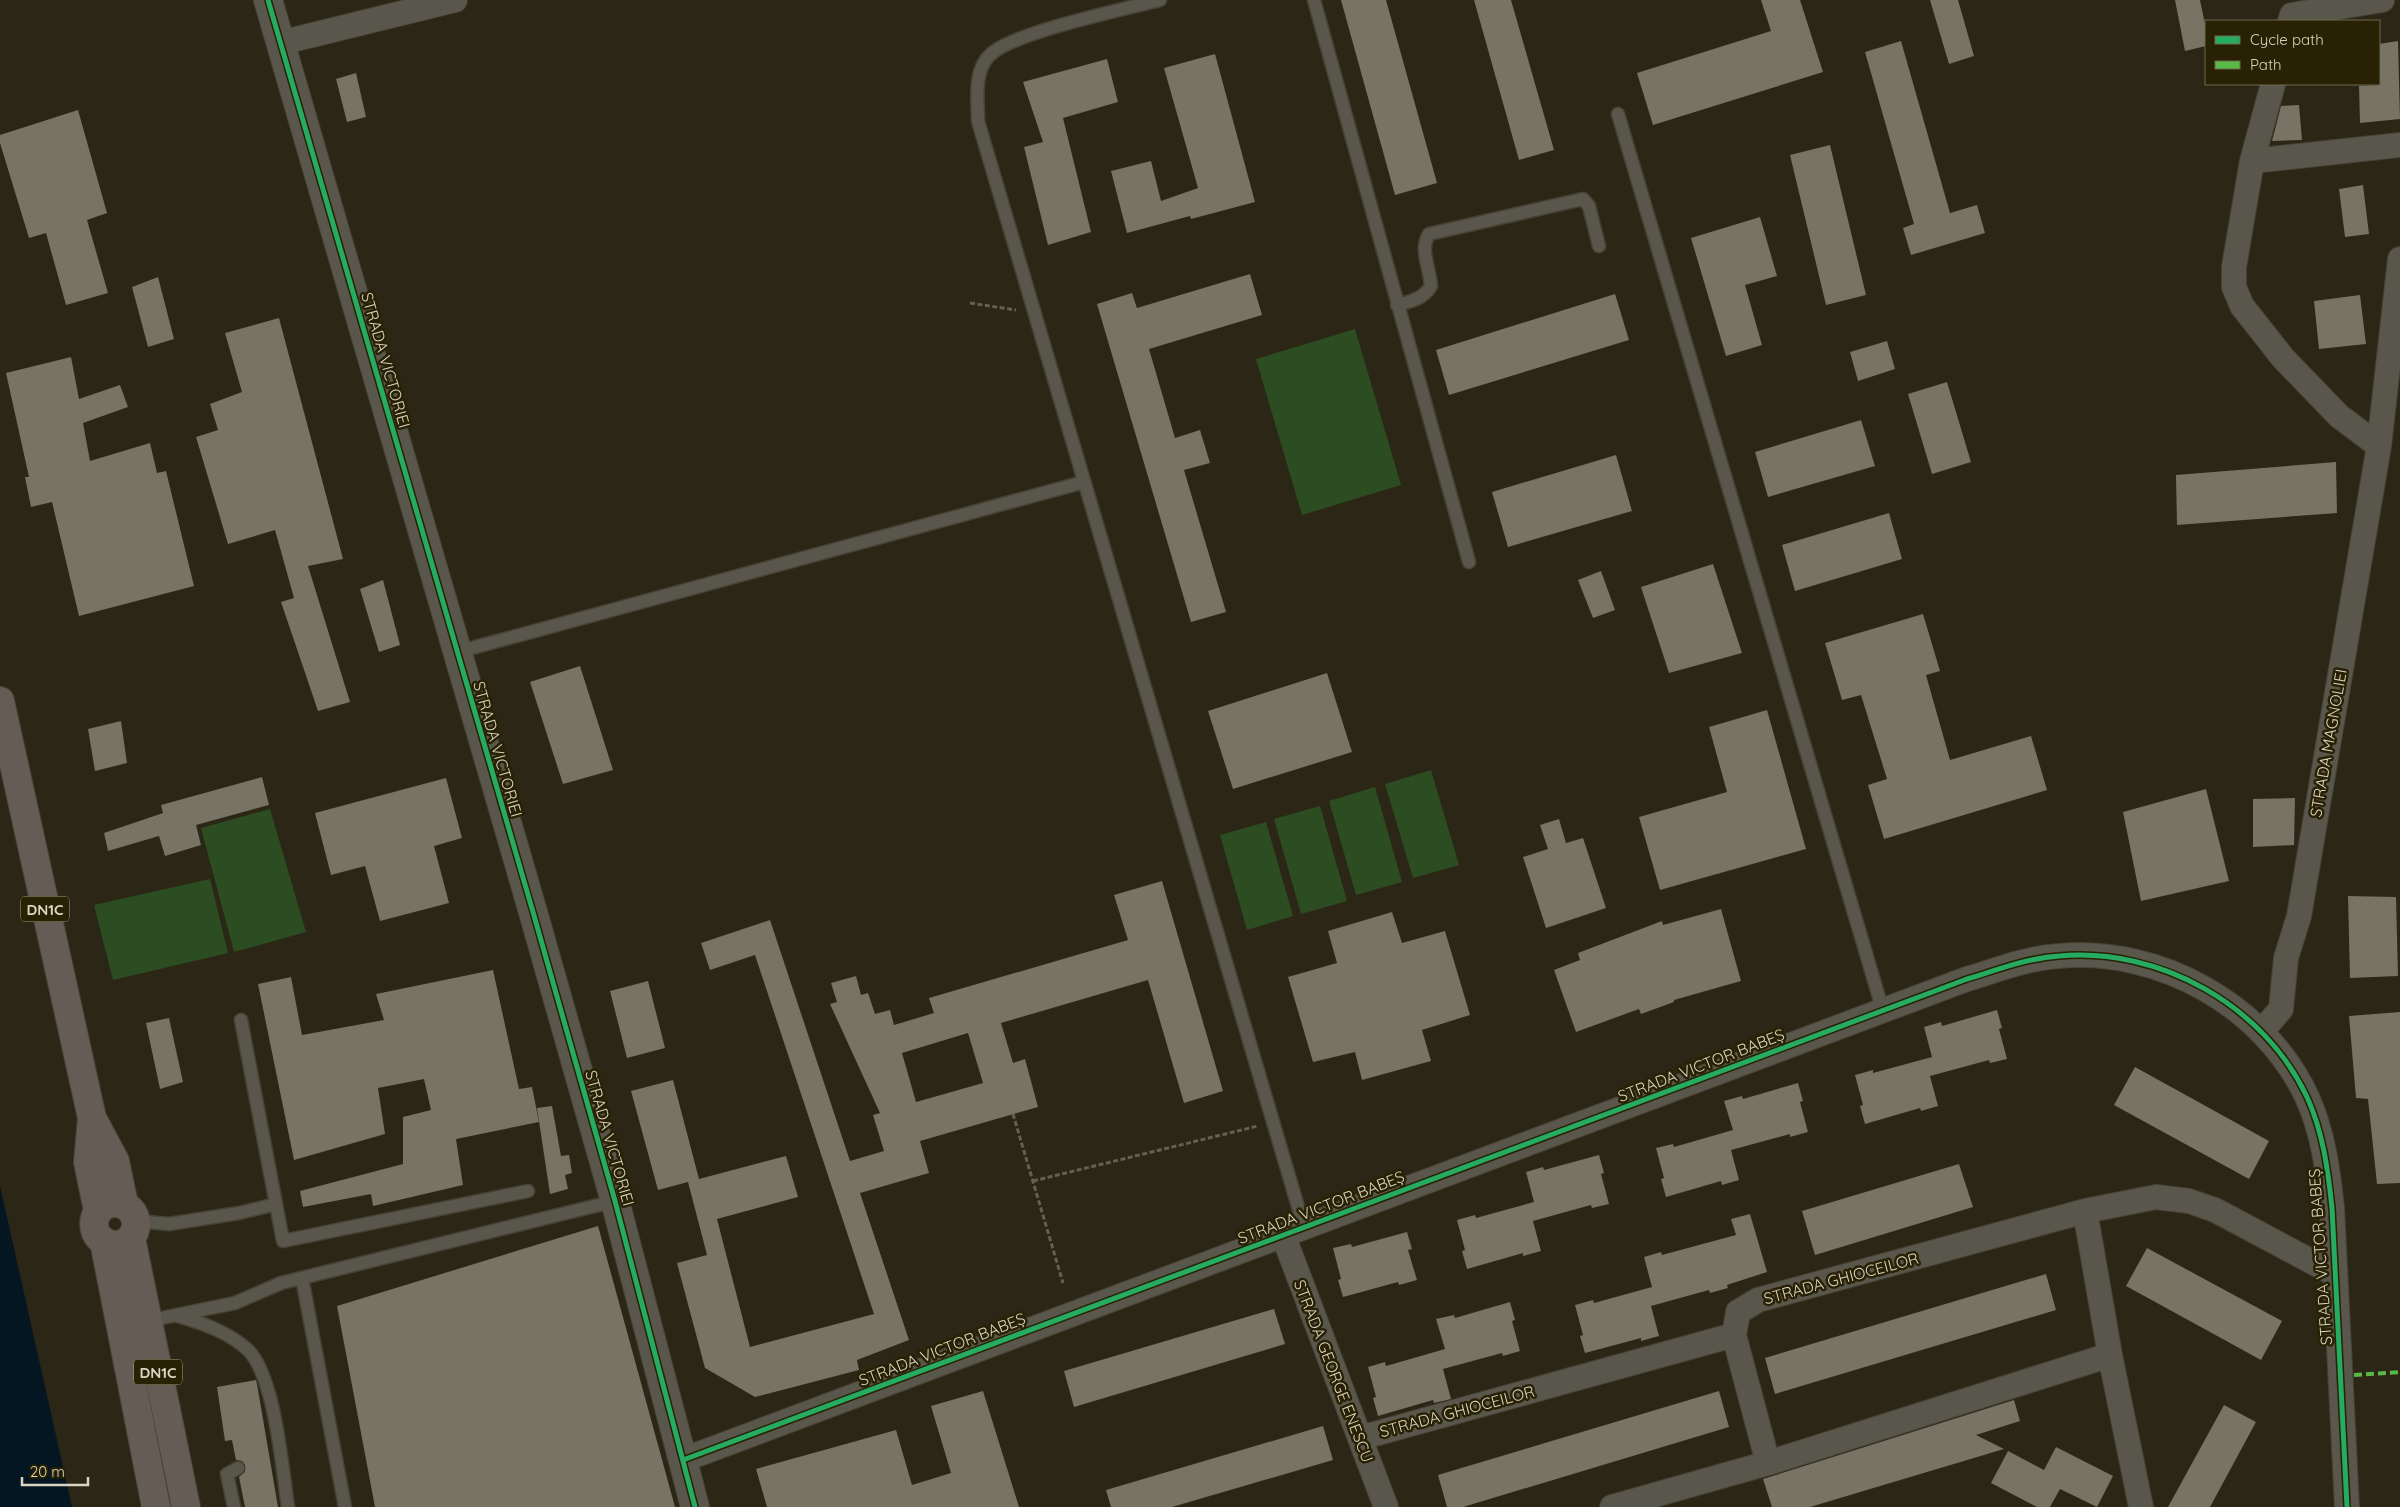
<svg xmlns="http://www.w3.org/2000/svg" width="2400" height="1507" viewBox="0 0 2400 1507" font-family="Quicksand,sans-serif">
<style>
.green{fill:#2c4d22}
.water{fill:#051623}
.building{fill:#777365;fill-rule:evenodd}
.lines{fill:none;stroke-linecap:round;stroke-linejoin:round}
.service-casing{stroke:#464236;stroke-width:15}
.minor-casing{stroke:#464236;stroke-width:26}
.tertiary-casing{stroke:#464236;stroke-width:30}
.primary-casing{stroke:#464236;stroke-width:30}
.path{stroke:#636156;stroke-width:3;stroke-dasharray:5 2.5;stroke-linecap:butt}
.service{stroke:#59564b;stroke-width:12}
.minor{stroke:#59564b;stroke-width:24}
.tertiary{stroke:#59564b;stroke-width:28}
.primary{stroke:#655c56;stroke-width:28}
.quiet{stroke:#58b947;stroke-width:4;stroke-dasharray:8 4;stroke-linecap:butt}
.cycleway-casing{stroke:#292103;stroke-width:8}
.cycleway{stroke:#26ab63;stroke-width:5}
.labels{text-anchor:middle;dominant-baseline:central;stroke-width:5;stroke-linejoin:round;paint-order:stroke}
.shield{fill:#292103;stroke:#a49e89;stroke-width:1}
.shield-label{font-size:15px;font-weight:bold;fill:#d9d4c3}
.street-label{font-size:16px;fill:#d9d4c3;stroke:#292103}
</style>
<rect width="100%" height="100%" fill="#2b2615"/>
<!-- green -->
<path class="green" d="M1355,329l46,156 -99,30 -46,-156z
M1431,770l28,95 -46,13 -28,-94z
M1375,787l27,95 -46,13 -27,-94z
M1320,806l27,95 -46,13 -27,-95z
M270,809l36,123 -72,20 -33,-124z
M1266,822l27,94 -46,14 -27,-95z
M210,879l18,74 -115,27 -19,-75z"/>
<!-- water -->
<path class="water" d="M0,1186l72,321h-72z"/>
<!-- building -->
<path class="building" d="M1341,0h45l51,183 -42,12z
M1474,0h37l43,150 -35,10z
M1761,0h39l23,72 -170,53 -16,-52 134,-42z
M1930,0h28l16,56 -25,8z
M2175,0h25l6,29v17l-21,5z
M1901,41l49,172 27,-8 8,28 -74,22 -8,-27 11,-4 -49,-172z
M2398,41l2,78 -40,4 -1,-37 20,-1v-41z
M1215,54l40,148 -64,17 -1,-3 -63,17 -16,-62 40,-10 10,40 37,-13 -34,-120z
M1107,59l11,43 -55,16 28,114 -43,13 -24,-98 19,-5 -20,-60z
M356,73l10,44 -19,5 -11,-43z
M2299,105l3,35 -30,1 9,-35z
M78,110l29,103 -20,7 21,73 -42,12 -20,-72 -17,5 -29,-95v-8z
M1830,145l36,150 -40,10 -36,-150z
M2363,185l6,49 -24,3 -6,-48z
M1760,217l17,59 -32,9 17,60 -36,11 -35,-118z
M1250,274l12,41 -113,34 26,89 25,-8 10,33 -26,7 42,142 -35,10 -94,-318 35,-11 5,15z
M158,277l16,62 -26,8 -16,-60z
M1615,294l14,46 -180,55 -13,-45z
M2360,295l6,49 -47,5 -5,-48z
M279,318l64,241 -35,7 42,136 -32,9 -37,-109 13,-4 -19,-68 -47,14 -32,-107 22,-7 -8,-26 32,-12 -17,-59z
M1887,341l8,28 -37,12 -8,-29z
M71,357l8,42 41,-14 8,22 -45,16 7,38 60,-18 7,30 9,-2 28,115 -115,30 -27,-114 -21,5 -6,-30h4l-23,-104z
M1947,382l24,80 -39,12 -24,-80z
M1861,420l14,46 -107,31 -13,-45z
M1616,455l16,56 -124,36 -16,-55z
M2336,462l1,51 -160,12 -1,-50z
M1889,513l13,46 -107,32 -13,-46z
M1713,564l29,89 -73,20 -28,-86z
M1601,571l14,39 -22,8 -15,-38z
M383,580l17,65 -21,7 -19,-63z
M1923,614l17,57 -14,4 24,85 81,-24 16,54 -163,49 -16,-54 19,-6 -26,-84 -19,5 -17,-57z
M580,666l33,104 -50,14 -33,-102z
M1327,673l25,79 -119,37 -25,-78z
M1767,710l39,139 -146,41 -21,-73 88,-25 -18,-65z
M121,721l6,42 -32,8 -7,-42z
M262,777l7,28 -73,20 5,20 -36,11 -6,-20 -51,15 -4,-18 59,-20 -2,-8z
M446,778l16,60 -28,8 15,57 -69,18 -15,-55 -34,9 -16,-62z
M2206,789l23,92 -88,20 -18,-89z
M2295,798l-1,47 -41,2v-48z
M1559,819l7,24 17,-5 23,70 -60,20 -23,-71 25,-8 -8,-24z
M1162,881l61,210 -39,12 -36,-123 -147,43 12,40 12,-4 13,48 -118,34 9,32 -69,20 49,147 -52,20 2,10 -104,27 -50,-29 -28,-105 30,-8 -19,-73 -30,8 -27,-99 42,-11 26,99 87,-23 12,41 -81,22 33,128 124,-33 -119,-359 -45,15 -9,-27 69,-23 80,241 34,-10 -11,-36 7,-2 -50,-109 7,-2 -6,-19 25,-7 5,19 7,-2 7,21 15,-4 4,15 40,-12 -5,-15 199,-58 -14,-45zM968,1033l15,50 -67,19 -14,-49z
M2348,896l48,1 2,79 -48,2z
M1721,909l20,72 -67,19v2l-33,12 -2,-5 -63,23 -22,-62 26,-10 -2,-7 84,-32 1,4z
M1392,912l10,31 43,-12 25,84 -48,15 9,31 -69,19 -7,-28 -42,10 -25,-85 49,-14 -9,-32z
M493,970l26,119 13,-2 7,35 -83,17 7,46 -90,21 -2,-12 -68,13 -3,-16 103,-27v-47l28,-7 -7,-31 -46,9 7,46 -91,26 -36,-176 33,-7 11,58 82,-15 -8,-26z
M648,981l17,67 -38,10 -17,-67z
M1997,1010l5,18 -3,1 8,30 -17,4 -1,-3 -59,16 8,30 -17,5 -1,-3 -55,16 -5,-18 3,-1 -8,-30 18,-5v3l59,-16 -8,-30 17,-5 1,4z
M2400,1012v171l-23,1 -9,-85 -12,-1 -7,-82z
M169,1018l14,64 -23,7 -14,-66z
M2135,1067l134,74 -20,38 -135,-74z
M1798,1083l5,18 -3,1 8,30 -18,5v-3l-59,16 8,30 -17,5 -1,-4 -55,16 -5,-18 3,-1 -8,-30 17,-4 1,3 59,-17 -9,-29 18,-5 1,3z
M552,1106l9,50 8,-1 3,18 -7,2 3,14 -18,5 -13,-86z
M1599,1155l5,18 -3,1 8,30 -17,4 -1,-3 -58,16 8,30 -18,5v-3l-56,16 -5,-18 3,-1 -8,-30 18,-5 1,3 58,-16 -8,-30 17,-5 1,3z
M1959,1164l14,43 -158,48 -13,-44z
M1750,1214l17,58 -40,13 1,3 -18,5 -1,-3 -58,16 8,30 -18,5v-3l-56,15 -5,-17 3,-1 -8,-30 18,-5 1,3 58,-16 -8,-30 17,-5 1,3 74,-20 -5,-16z
M598,1226l77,281h-300l-38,-201z
M1407,1232l5,17 -4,1 9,30 -18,5 -1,-3 -55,15 -5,-17 3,-1 -8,-31 18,-4 1,3z
M2147,1248l135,73 -21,39 -135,-74z
M2046,1274l10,36 -281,84 -10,-36z
M1510,1302l5,18 -3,1 8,30 -17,5 -1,-3 -59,16 8,30 -17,4 -1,-3 -55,16 -5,-18 3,-1 -8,-30 17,-5 1,4 59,-17 -9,-30 18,-4 1,3z
M1274,1309l11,35 -211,63 -10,-36z
M256,1380l1,4 21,123h-33l-6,-30 6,-5v-7l-3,-4 -6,-1 -4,-20 -7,1 -8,-54z
M983,1391l36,116h-252l-11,-38 140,-39 16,55 39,-12 -20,-67z
M1719,1391l10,36 -266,80h-16l-9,-32z
M2014,1400l6,21 -44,14 28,14 -194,58h-38l-9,-28z
M2224,1405l32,17 -46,85h-42z
M1323,1426l10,34 -161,47h-61l-5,-17z
M2056,1447l57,29 -16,31 -37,-18 -10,18h-13l-46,-24 17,-32 36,19z"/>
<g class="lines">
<defs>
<path id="service" d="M1160,0c-35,9 -149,33 -170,55 -17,16 -12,45 -12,66l326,1106
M1314,0l155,562
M1618,114l265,897
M1397,305c15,-4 26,-6 34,-19 -1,-18 -12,-36 -2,-52l154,-35 6,7 10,40
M457,652l627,-170
M276,1204l7,37 245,-50
M136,1221l33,3 70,-11 37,-9 -35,-184
M302,1278l43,229
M178,1316c24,7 50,16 69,33 28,26 35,119 41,158
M147,1321l88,-18 46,-20 334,-82
M234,1507l-7,-33 11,-6"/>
<path id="minor" d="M2290,21l2,-6 90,-15
M280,43l175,-43
M2273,84l-21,77 -18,106v20l8,19 41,52 56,58 40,30
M2252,161l148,-16
M2261,1032l20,-23 5,-51 13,-42 80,-470 21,-187
M2085,1211l25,144 31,152
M1283,1235l103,272
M1734,1335l34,128
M1360,1438l374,-103 4,-23 20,-12 327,-89 71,-14 33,4 26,9 120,64
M683,1460l1284,-481c30,-9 60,-21 92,-23 100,-9 205,49 248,141 16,35 21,73 25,111l15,299
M1612,1507l156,-44 342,-108"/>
<path id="tertiary" d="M268,0l265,912 82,289 80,306"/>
<path id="primary" d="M0,701l92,417 23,43 9,43
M92,1118l-4,44 10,49
M94 1224a21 21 0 1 1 42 0a21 21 0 1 1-42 0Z
M131,1238l55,269
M104,1241l52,266"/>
</defs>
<!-- service casing -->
<use href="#service" class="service-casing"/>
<!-- minor casing -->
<use href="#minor" class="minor-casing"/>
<!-- tertiary casing -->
<use href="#tertiary" class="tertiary-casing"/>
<!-- primary casing -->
<use href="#primary" class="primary-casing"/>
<!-- path -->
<path class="path" d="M970,303l46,7
M1013,1114l50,169
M1033,1181l225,-55"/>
<!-- service -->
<use href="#service" class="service"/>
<!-- minor -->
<use href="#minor" class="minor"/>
<!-- tertiary -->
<use href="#tertiary" class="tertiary"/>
<!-- primary -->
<use href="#primary" class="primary"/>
<!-- quiet -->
<path class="quiet" d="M2354,1375l46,-3"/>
<defs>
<path id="cycleway" d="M268,0l265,912 82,289 80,306
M683,1460l1284,-481c30,-9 60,-21 92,-23 100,-9 205,49 248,141 16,35 21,73 25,111l15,299"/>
</defs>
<!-- cycleway casing -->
<use href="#cycleway" class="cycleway-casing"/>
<!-- cycleway -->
<use href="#cycleway" class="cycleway"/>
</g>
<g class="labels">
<!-- shield labels -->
<g class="shield">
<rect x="21" y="896.5" width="48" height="25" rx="4"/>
<rect x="134" y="1359.5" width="48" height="25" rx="4"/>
</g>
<g class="shield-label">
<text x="45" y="909">DN1C</text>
<text x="158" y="1372">DN1C</text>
</g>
<!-- street labels -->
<g class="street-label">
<text transform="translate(386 360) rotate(74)">STRADA VICTORIEI</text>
<text transform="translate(2328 743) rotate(-80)">STRADA MAGNOLIEI</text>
<text transform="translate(498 749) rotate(74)">STRADA VICTORIEI</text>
<text transform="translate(1701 1065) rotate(-21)">STRADA VICTOR BABEȘ</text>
<text transform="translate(610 1138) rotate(74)">STRADA VICTORIEI</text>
<text transform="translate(1321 1207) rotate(-21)">STRADA VICTOR BABEȘ</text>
<text transform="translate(2320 1257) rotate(-94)">STRADA VICTOR BABEȘ</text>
<text transform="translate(1841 1278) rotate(-15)">STRADA GHIOCEILOR</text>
<text transform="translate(942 1349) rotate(-21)">STRADA VICTOR BABEȘ</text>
<text transform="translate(1334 1371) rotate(69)">STRADA GEORGE ENESCU</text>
<text transform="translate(1457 1411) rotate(-15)">STRADA GHIOCEILOR</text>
</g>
</g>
<!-- legend -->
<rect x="2205" y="20" width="175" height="65" fill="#292103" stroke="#6f6950"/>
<rect x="2215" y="36" width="25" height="8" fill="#26ab63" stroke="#6f6950"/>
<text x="2250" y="45" font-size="15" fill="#d9d4c3">Cycle path</text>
<rect x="2215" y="61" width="25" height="8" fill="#58b947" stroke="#6f6950"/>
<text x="2250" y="70" font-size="15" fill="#d9d4c3">Path</text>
<!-- scale -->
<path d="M22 1477v8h66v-8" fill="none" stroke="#d9d4c3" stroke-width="2.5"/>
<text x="30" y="1477" font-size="15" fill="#d9d4c3" stroke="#292103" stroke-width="4" paint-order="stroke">20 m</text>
</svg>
